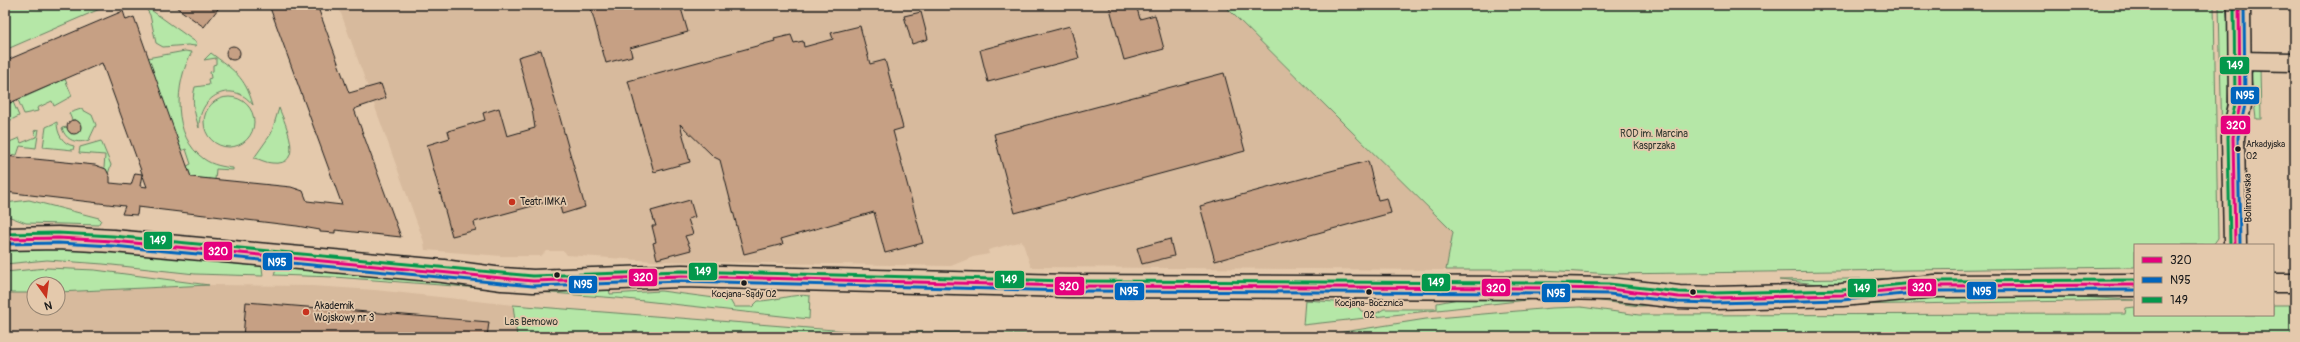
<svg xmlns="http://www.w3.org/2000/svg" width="2300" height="342" viewBox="0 0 2300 342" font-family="Pangolin,sans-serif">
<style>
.built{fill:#d7ba9d}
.green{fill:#b5e7a7;stroke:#688262}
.building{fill:#c6a084;stroke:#1c1c1c}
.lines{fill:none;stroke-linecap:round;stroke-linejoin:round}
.minor-casing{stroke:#1c1c1c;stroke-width:21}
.tertiary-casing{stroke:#1c1c1c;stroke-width:25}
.minor{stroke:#e4c9ac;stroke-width:18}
.tertiary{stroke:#e4c9ac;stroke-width:22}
.bus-1-casing{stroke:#e4c9ac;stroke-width:6}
.bus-2-casing{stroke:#e4c9ac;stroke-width:6}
.bus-3-casing{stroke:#e4c9ac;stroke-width:6}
.bus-1{stroke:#e5007d;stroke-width:3}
.bus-2{stroke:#0065bd;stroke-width:3}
.bus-3{stroke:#03984c;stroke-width:3}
.bus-dot{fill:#1c1c1c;stroke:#e4c9ac;stroke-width:1.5}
.poi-dot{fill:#c8321e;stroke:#e4c9ac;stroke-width:1.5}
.labels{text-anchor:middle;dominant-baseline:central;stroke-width:3.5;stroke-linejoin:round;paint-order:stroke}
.bus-label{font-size:9px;fill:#1c1c1c;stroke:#e4c9ac}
.park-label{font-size:10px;fill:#333a31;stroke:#e4c9ac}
.street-label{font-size:10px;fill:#1c1c1c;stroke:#e4c9ac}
.poi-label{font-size:10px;fill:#1c1c1c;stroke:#e4c9ac;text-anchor:start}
.line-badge{stroke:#e4c9ac;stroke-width:1.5}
.badge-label{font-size:11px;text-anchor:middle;font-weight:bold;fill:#fff}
</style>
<rect width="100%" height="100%" fill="#e4c9ac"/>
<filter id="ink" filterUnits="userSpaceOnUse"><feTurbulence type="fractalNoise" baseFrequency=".025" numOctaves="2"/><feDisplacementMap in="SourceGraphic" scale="8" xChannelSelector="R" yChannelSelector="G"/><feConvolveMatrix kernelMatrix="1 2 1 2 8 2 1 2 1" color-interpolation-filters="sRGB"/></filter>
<g filter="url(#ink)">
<!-- built -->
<path class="built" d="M338,5h886l229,227 -7,38 -415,-3 -9,-26 -34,9 1,4 -16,3 -22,9 -297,-5 -87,-6 -3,-4h-18l-5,5h-39l-77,-6 -1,-8z
M209,285l103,1 63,4 138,15 4,32h-512v-44h29v15h24v-16z"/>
<!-- green -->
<path class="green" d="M10,5h99l-104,45v-43z
M144,5l53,38 -2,3 -7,-1 -25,2 -7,-4 -6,-28z
M1224,5h990l4,233 -5,7h-78v22l-522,7 -70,-4h-97l7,-38z
M2219,5h6c10,44 2,84 1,128 -2,34 2,69 3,104h-5z
M185,51l7,1c-18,31 -20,85 12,107 8,6 20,8 29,9v2l-17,-1 -1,11 -24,-3 -4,-11 4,-2 -5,-15 -5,2 -34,-93z
M211,53c22,17 34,23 42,52 -21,-27 -55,-9 -54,23 -4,-13 -8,-27 -4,-41l14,-2 -1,-6 3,-1 -1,-6 3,-1v-6l3,-1v-6l-12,2z
M2260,67l1,52h-5l-5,-44 2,-5z
M65,79l7,17 -18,10 -2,-5 -15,7 1,3 -14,3 -6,-14z
M204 122a25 25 0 1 1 50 0a25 25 0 1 1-50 0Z
M13,102l6,14 -14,7v-18z
M279,108c6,15 27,59 -7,55 -6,0 -12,-4 -18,-5l17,-24z
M81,109l11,6 4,10 -7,15c-12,4 -23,1 -27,-12l5,-1 4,7 7,-2 2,-7 -4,-5h-4l-3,-7z
M57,122c0,11 5,22 17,24l-1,4 -30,-3 3,-20z
M39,129l-3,19 -16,-2 -3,9 -12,-1v-10l14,-6 2,5 15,-6 -2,-6z
M101,141l10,24 -3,9 -4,-6 1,-13 -26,-2 1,-6z
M29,200l70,18 2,2 -3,5 -72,-2 -21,-8v-12z
M5,249h72l182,16 3,2 1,9 -68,-2 -92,-10 -56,-4 -42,4z
M280,267l165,14 49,8 -160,-12 -60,-2 2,-7z
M47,268l48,2 114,15 -151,7v-8h-24v9h-29v-21z
M1915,278l-77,8 -59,-6z
M609,288l1,6 51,-3 69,9 4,7h18l6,-6c17,0 35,-8 52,-5l-1,23 -192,-21 -92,-7z
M1474,296l80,1 -251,28 2,-25 45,3 6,1 5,7 16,2 7,-4h53v-6z
M1932,296h127l76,4 -286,5z
M1570,297h39l62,8 -32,1z
M513,305l334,26 444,6 46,-4 89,-14 126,-11 29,-1 58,8 486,-1 1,-6 9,-1v8h138v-10h22v32h-1778z"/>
<!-- building -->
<path class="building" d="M173,5h48l-17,22z
M269,5h48l32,88 32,-9 5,14 -32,11 47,128 -66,-7v3l-15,-1v-2l-23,-4 -159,-19 -1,8 -15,-1 3,-8 -120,-14v-36l90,9 11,4 4,8v6l21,2 4,-12 7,1 -2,12 7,1 -45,-124 -97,42v-44l118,-50 3,9 8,-3 57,160 100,10 12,4 4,10 35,4z
M590,5h90l8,27 -58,16 2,8 -26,7z
M1109,5h27l4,14 15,-4 9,34 -40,11z
M921,12l7,27 -16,5 -8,-28z
M860,26l10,38 15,-4 18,68 -10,3 30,112 -38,10 -11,-41 -93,27 2,5 -39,10 -24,-94 -6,-3 -34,-33 10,38 -36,10 -26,-91 147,-40 -1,-2 17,-4 3,8 9,-2 1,6 29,-8 -2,-6z
M1070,26l9,32 -91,24 -8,-32z
M226 53a7 7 0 1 1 14 0a7 7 0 1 1-14 0Z
M541,50l44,157 -23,7 -4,-15 -84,23 2,8 -24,6 -25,-91 23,-7 -2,-7 37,-11 -2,-7 16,-5 8,28 28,-8 -3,-19 -14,-52z
M1224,73l21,78 -230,62 -21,-79z
M67 127a7 7 0 1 1 14 0a7 7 0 1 1-14 0Z
M1368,161l10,39 9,-2 4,15 -176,48 -15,-55z
M690,200l5,17 -7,2 5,15 -8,2 6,14 -34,9 -4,-16 3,-1 -4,-16h4l-5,-15z
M1170,239l4,17 -32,8 -5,-16z
M246,302l243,20 -2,15h-244z"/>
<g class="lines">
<defs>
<path id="minor" d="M2240,61l55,1
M2273,283h22"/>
<path id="tertiary" d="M5,239l53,-1 55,3 330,30 59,8 31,2 149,-5 385,10 485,2 57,1 70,8 36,1 127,-3 93,-9 200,-1
M2235,245l-2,-108 7,-32 -1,-100"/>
</defs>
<!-- minor casing -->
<use href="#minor" class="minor-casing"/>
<!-- tertiary casing -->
<use href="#tertiary" class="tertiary-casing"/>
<!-- minor -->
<use href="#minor" class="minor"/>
<!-- tertiary -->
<use href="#tertiary" class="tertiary"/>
<defs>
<path id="bus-1" d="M5,239l53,-1 55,3 420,40 149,-5 385,10 485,2 57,1 70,8 36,1 127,-3 93,-9 200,-1
M2235,245l-2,-108 7,-32 -1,-100"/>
<path id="bus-2" d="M5,244l53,-1 55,3 420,40 149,-5 385,10 485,2 57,1 69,8 37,1 127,-3 93,-9 200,-1
M2240,245l-2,-108 7,-32 -1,-100"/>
<path id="bus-3" d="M5,234l53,-1 55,3 420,40 149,-5 385,10 485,2 57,1 70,8 36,1 127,-3 93,-9 200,-1
M2230,245l-2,-108 7,-33 -1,-99"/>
</defs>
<!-- bus-1 casing -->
<use href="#bus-1" class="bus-1-casing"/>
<!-- bus-2 casing -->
<use href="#bus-2" class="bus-2-casing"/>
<!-- bus-3 casing -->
<use href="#bus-3" class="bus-3-casing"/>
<!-- bus-1 -->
<use href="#bus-1" class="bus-1"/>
<!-- bus-2 -->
<use href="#bus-2" class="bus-2"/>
<!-- bus-3 -->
<use href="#bus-3" class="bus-3"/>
</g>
</g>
<!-- markers -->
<g class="bus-dot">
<circle cx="2238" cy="149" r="3.5"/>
<circle cx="557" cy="275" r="3.5"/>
<circle cx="744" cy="283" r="3.5"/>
<circle cx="1369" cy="292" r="3.5"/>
<circle cx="1693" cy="292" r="3.5"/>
</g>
<g class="poi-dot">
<circle cx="512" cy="202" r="4"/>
<circle cx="306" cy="312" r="4"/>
</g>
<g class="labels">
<!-- bus labels -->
<g class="bus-label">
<text x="2246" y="144" text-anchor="start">Arkadyjska<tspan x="2246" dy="12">02</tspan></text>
<text x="744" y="294">Kocjana-Sądy 02</text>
<text x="1369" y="303">Kocjana-Bocznica<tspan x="1369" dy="12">02</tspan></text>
</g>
<!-- park labels -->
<g class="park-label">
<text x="1654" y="134">ROD im. Marcina<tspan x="1654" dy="12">Kasprzaka</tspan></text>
<text x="531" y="322">Las Bemowo</text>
</g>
<!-- street labels -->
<g class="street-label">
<text transform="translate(2248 198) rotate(-91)">Bolimowska</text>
</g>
<!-- poi labels -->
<g class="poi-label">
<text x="520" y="202">Teatr IMKA</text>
<text x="314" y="306">Akademik<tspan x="314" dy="12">Wojskowy nr 3</tspan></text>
</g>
</g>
<g class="line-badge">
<rect x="2219" y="56" width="31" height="19" rx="4" fill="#03984c"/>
<rect x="2230" y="86" width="30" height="19" rx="4" fill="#0065bd"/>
<rect x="2220" y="115" width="31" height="20" rx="4" fill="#e5007d"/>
<rect x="143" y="231" width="30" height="19" rx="4" fill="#03984c"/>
<rect x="203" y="241" width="30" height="20" rx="4" fill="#e5007d"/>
<rect x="262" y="252" width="31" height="19" rx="4" fill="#0065bd"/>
<rect x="688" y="262" width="30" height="19" rx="4" fill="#03984c"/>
<rect x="628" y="268" width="30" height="19" rx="4" fill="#e5007d"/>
<rect x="994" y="270" width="31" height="19" rx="4" fill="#03984c"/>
<rect x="1421" y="273" width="30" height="19" rx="4" fill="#03984c"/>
<rect x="568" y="275" width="30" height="19" rx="4" fill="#0065bd"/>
<rect x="1054" y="276" width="31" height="20" rx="4" fill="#e5007d"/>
<rect x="1907" y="278" width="30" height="19" rx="4" fill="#e5007d"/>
<rect x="1481" y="278" width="30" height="19" rx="4" fill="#e5007d"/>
<rect x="1847" y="278" width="30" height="20" rx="4" fill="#03984c"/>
<rect x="1966" y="281" width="31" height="19" rx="4" fill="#0065bd"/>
<rect x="1114" y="282" width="31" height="19" rx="4" fill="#0065bd"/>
<rect x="1541" y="283" width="30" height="20" rx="4" fill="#0065bd"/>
</g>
<g class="badge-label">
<text x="2235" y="69">149</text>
<text x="2245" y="99">N95</text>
<text x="2236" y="129">320</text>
<text x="158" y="244">149</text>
<text x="218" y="255">320</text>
<text x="277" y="266">N95</text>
<text x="703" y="275">149</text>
<text x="643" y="281">320</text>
<text x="1009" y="283">149</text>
<text x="1436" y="286">149</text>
<text x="583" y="288">N95</text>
<text x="1069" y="290">320</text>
<text x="1922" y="291">320</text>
<text x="1496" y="292">320</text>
<text x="1862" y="292">149</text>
<text x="1982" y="295">N95</text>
<text x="1129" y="295">N95</text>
<text x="1556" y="297">N95</text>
</g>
<!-- margin -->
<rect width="2300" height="342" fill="none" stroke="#e4c9ac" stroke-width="20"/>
<rect x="10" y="10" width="2280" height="322" fill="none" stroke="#1c1c1c" stroke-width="1.5" filter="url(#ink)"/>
<!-- legend -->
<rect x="2134" y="244" width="140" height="72" fill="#e4c9ac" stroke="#948472"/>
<rect x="2142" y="257" width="20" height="6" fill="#e5007d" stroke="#948472"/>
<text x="2170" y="264" font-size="12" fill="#1c1c1c">320</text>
<rect x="2142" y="277" width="20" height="6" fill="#0065bd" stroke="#948472"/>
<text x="2170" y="284" font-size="12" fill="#1c1c1c">N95</text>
<rect x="2142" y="297" width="20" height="6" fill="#03984c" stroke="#948472"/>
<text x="2170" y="304" font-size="12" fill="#1c1c1c">149</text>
<!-- north arrow -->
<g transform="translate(46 296) rotate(166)"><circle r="19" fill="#e4c9ac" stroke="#948472"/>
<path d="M0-3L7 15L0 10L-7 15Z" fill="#c8321e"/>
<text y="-6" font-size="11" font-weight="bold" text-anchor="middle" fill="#1c1c1c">N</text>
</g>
</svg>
